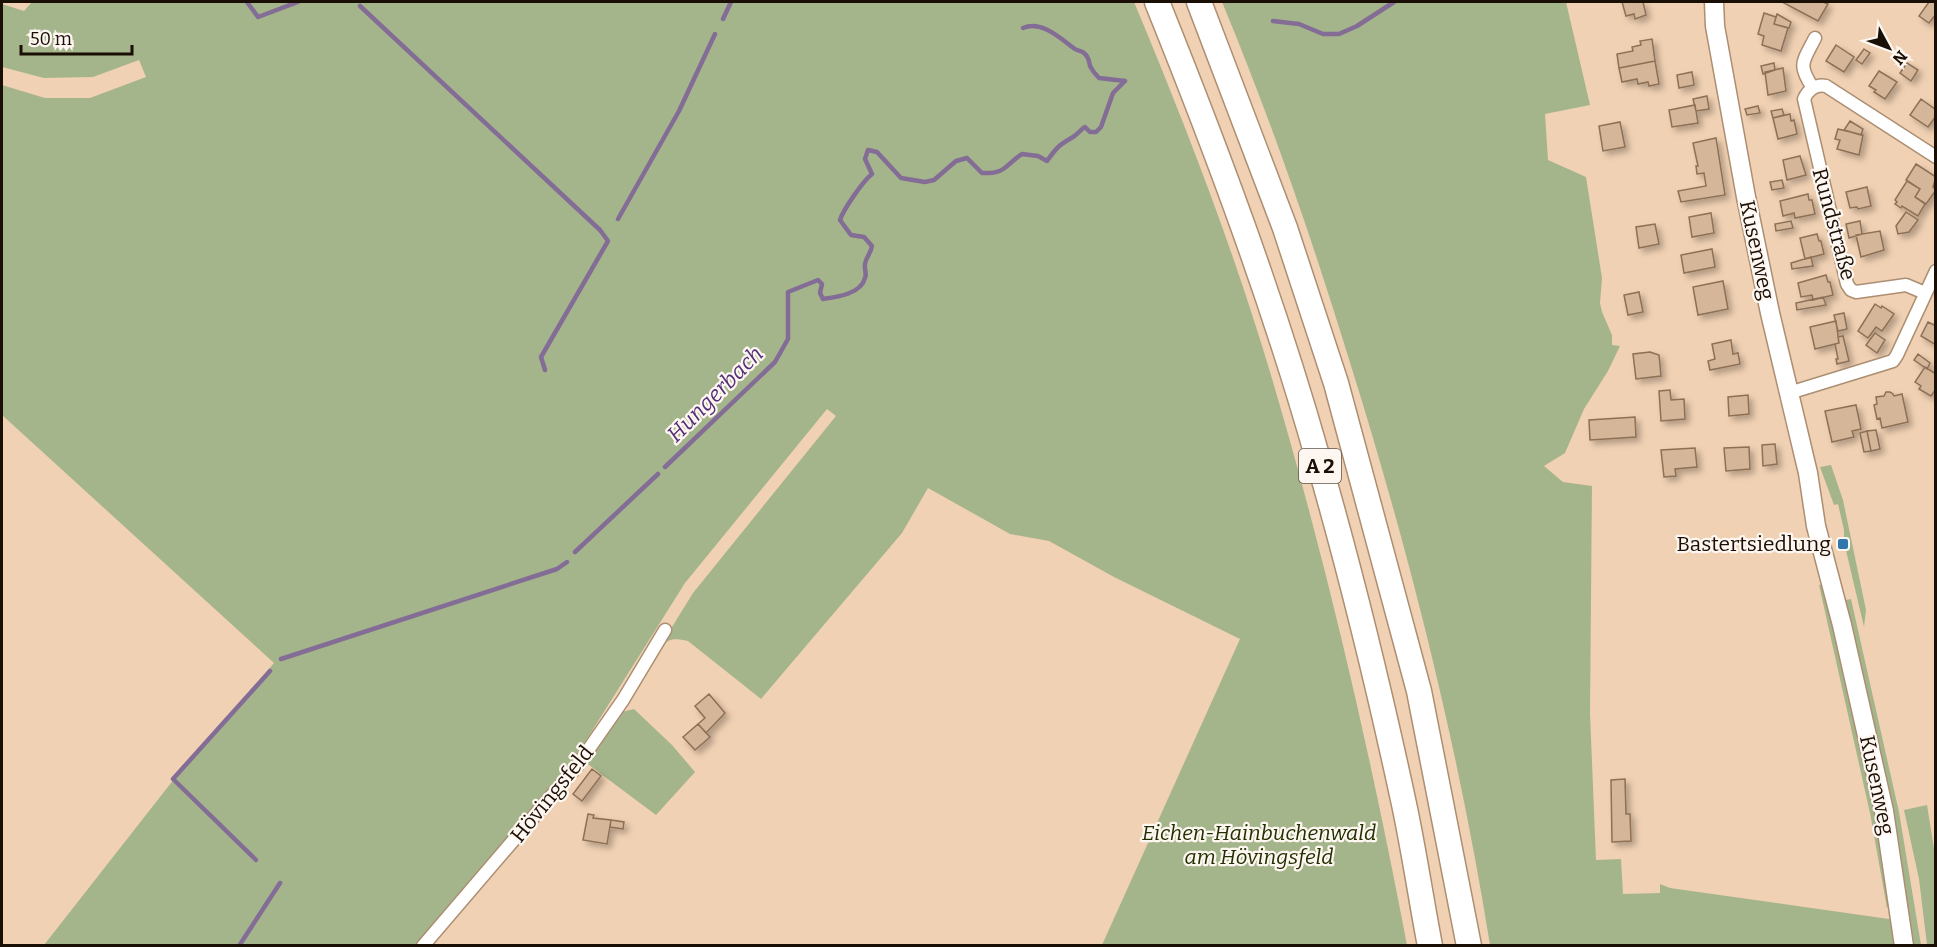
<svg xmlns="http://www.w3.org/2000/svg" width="1937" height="947" viewBox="0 0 1937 947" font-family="Bitter,serif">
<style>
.green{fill:#a5b58b}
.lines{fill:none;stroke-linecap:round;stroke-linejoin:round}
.stream{stroke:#836c95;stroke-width:4.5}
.building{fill:#d5b699;stroke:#8d7055;stroke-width:1.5;filter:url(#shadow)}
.street-casing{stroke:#ac8e72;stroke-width:15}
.secondary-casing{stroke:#ac8e72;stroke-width:21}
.highway-casing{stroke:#ac8e72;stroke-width:27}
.street{stroke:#fff;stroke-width:12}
.secondary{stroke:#fff;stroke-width:18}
.highway{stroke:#fff;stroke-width:24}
.poi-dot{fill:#3177ac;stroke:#fef7f1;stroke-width:2}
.labels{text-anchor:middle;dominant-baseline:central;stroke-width:4.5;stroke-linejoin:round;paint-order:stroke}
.shield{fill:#fef7f1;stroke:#5e554c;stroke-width:1.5}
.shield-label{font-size:20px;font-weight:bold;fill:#1a0f05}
.street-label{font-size:21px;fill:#1a0f05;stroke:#fef7f1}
.poi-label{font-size:21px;fill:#1a0f05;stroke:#fef7f1;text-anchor:end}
.park-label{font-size:21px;font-style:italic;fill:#223000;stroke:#fef7f1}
.water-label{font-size:22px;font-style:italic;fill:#542f79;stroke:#fef7f1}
</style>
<defs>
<filter id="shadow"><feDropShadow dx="4" dy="4" stdDeviation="3" flood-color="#0004"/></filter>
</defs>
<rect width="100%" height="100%" fill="#f1d1b3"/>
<!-- green -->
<path class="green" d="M32,2h1102c52,124 101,251 139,380 55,186 98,374 134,563h-305l138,-306 -126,-62 -65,-36 -39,-7 -82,-46 -26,45 -141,166 -73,-58c-14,-3 -19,-3 -29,7l34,-55 143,-177 -9,-7 -142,174 -112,178 -157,184h-372l134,-171 96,-111 -272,-248v-330l43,13h45l56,-21 -7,-17 -46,17 -49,1 -42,-11v-63l22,7z
M1222,2h344l24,103 -45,9 3,46 38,17 16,101 -2,25 2,9 10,23v10l8,1 -12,25 -24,38 -19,44 -21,13 19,16 29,4 -2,227 6,147 25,-1 2,35 37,-1v-9l10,4 219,31 6,4 3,22h-408c-31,-194 -79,-387 -138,-576 -38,-124 -80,-247 -130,-367z
M1831,465l12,35 23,110 -2,17 -20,-85v-12l-6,-26 -4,1 -14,-38z
M1826,584l50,226 15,92 -4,6 -17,-95 -51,-228z
M1851,599l48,213 22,133h-9l-66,-328v-17z
M634,709l38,36 23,27 -39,43 -71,-53 37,-50z
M1927,805l8,50v90h-8l-8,-66 -15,-69z"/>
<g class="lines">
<!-- stream -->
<path class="stream" d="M247,2l11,15 40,-15
M360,6l240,224 8,11 -67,116 4,13
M723,19l8,-17
M1273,21l26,3 24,10h16l18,-8 37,-24
M1023,28c19,-8 38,11 52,21 3,2 7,2 9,4 5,4 5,8 6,13 2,4 6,9 9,12l26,3
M618,219l61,-108 36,-77
M665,467l110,-105 13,-23v-47l30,-12 4,4 -2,9 3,6c14,-2 38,-5 42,-21 2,-5 -1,-9 0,-14 1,-7 6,-11 7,-18l-8,-9 -13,-2 -11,-15c3,-10 23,-39 32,-46l-7,-15 3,-9 9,2 24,26 24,4 9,-2 22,-19 11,-3 15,15c24,1 22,-7 40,-19l16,2 9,5c10,-14 12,-16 26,-24 5,-3 7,-7 12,-10l5,5h6l5,-5 12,-34 12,-12
M575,552l83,-78
M281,659l276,-90 10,-7
M256,860l-83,-81 97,-108
M239,946l41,-63"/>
</g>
<!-- building -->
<path class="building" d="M1622,2h21l3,13 -11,4 -1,-5 -8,2z
M1786,2h37l5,2 -10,17 -34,-18z
M1929,2h7v12l-7,9 -10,-7z
M1764,13l12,4 -2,7 14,4 -7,23 -19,-6 2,-9 -6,-2z
M1777,14l14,8 -2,6 -15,-4z
M1652,39l3,22 -36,7 -2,-14 16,-3 -1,-4 9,-2 -1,-4z
M1836,45l18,12 -10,15 -18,-11z
M1864,49l6,4 -8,11 -6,-4z
M1655,61l4,23 -10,2 -1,-4 -10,2 -1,-5 -15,3 -3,-14z
M1774,63l1,7 -12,4 -2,-8z
M1907,63l11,7 -7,11 -11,-8z
M1783,68l3,23 -18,4 -3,-23z
M1879,71l18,11 -12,17 -11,-7 2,-2 -7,-4z
M1692,72l2,13 -15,3 -2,-13z
M1707,96l2,13 -13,2 -3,-12z
M1921,99l15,11v6l-8,11 -18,-12z
M1695,105l3,18 -26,4 -3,-17z
M1758,106l2,7 -13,2 -2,-6z
M1782,109l2,6 -11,3 -2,-7z
M1790,114l1,7 3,-1 3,14 -19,5 -5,-21z
M1850,121l13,8 -2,6 -17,-5z
M1620,122l5,25 -22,4 -4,-25z
M1838,129l25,6 -4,20 -22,-6 3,-9 -5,-1z
M1716,138l9,57 -44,7 -3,-11 28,-5 -2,-13 -7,1 -1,-8h2l-5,-23z
M1800,156l6,19 -19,5 -4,-20z
M1916,164l20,13 -3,10 3,3 -10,14 -11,-7 5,-8 -14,-9z
M1782,180l2,8 -12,2 -2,-8z
M1907,181l13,8 -5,8 10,7 -7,12 -16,-10 -1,2 -6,-4 2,-2 -2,-2z
M1867,187l4,19 -13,3 -1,-2 -7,1 -4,-16z
M1808,194l1,6h3l3,14 -20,4 -1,-5 -11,3 -3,-15z
M1906,212l12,8 -9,12 -11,2 -2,-8z
M1711,213l3,20 -22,4 -3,-20z
M1791,221l2,7 -17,3 -1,-7z
M1860,221l2,13 -13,4 -3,-14z
M1655,224l4,20 -20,4 -3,-21z
M1880,231l4,19 -23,7 -5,-22z
M1817,234l2,7h2l3,13 -19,5 -5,-21z
M1712,249l3,18 -31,6 -3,-18z
M1811,257l2,9 -21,3 -1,-6z
M1826,275l2,7h2l3,13 -20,5 -1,-5 -11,2 -3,-14z
M1723,281l5,28 -30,6 -5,-28z
M1639,292l4,20 -15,3 -4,-20z
M1823,297l3,8 -29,5 -1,-7z
M1875,304l6,4 1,-2 12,8 -12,17 -6,-4 -8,11 -10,-7z
M1844,313l3,16 -9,2 -4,-16z
M1836,321l3,22 -24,6 -5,-22z
M1928,322l6,3 2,-3v23l-15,-9z
M1875,333l10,7 -8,13 -11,-8z
M1843,336l6,25 -12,3 -1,-5h2l-3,-15 4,-1 -1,-6z
M1731,340l2,14 5,-1 2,11 -30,6 -2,-9 7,-2 -3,-15z
M1650,352l9,3 2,21 -25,3 -3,-25z
M1918,354l12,9 -3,6 -13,-9z
M1925,367l11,7v15l-5,7 -12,-7 2,-3 -6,-4z
M1670,390l1,10 13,-1 1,20 -24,2 -2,-30z
M1886,392h4l3,2 1,2 8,-2 6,28 -26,6 -2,-10 -3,1 -3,-14 3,-1 -1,-7 8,-1z
M1748,395l1,19 -20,2 -1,-19z
M1856,405l5,24 -9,2 2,6 -22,5 -7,-31z
M1635,417l1,20 -46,3 -1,-20z
M1876,430l4,19 -9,2 -4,-20z
M1867,431l4,20 -7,1 -4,-19z
M1775,444l2,20 -14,2 -1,-21z
M1749,447l1,22 -24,2 -2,-23z
M1695,448l2,19 -22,2 1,7 -12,1 -3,-27z
M709,694l16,19 -19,20 -8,-9 7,-6 -10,-12z
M698,724l12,13 -15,13 -12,-13z
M592,769l9,7 -19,25 -9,-7z
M1625,779l1,35h4l1,27 -19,1 -1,-62z
M588,814l6,1 -1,3 18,2 -4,24 -24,-4z
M611,820l13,2 -1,7 -13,-2z"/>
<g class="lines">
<defs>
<path id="street" d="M1813,88c-16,-24 -10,-26 2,-50
M1925,293l-19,-8 -50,7 -5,-2 -4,-6 -43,-185c4,-9 12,-15 22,-13l110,71
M1789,393l104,-32 4,-6 39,-84
M423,946l154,-180 46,-66 42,-70"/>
<path id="secondary" d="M1714,2l1,24 31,171 24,116 38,160 8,53 26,99 42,186 20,135"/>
<path id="highway" d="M1157,2c60,149 117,301 161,457 33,114 61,229 86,345 10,47 17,95 26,142
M1199,2l86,226 51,155 83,308 50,255"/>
</defs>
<!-- street casing -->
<use href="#street" class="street-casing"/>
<!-- secondary casing -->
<use href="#secondary" class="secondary-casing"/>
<!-- highway casing -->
<use href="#highway" class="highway-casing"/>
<!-- street -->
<use href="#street" class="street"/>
<!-- secondary -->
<use href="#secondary" class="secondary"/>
<!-- highway -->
<use href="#highway" class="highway"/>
</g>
<!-- markers -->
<rect class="poi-dot" x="1837" y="538" width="12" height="12" rx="3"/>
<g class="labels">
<!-- shield labels -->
<rect class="shield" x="1299" y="449" width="42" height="34" rx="4.5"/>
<g class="shield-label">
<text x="1320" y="466">A 2</text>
</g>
<!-- street labels -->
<g class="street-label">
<text transform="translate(1834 224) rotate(75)">Rundstraße</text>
<text transform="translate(1757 250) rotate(78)">Kusenweg</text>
<text transform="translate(1877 785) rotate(78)">Kusenweg</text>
<text transform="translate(552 794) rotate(-51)">Hövingsfeld</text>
</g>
<!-- poi labels -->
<g class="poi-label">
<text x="1831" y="544">Bastertsiedlung</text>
</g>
<!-- park labels -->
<g class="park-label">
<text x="1259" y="833">Eichen-Hainbuchenwald<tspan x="1259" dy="24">am Hövingsfeld</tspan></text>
</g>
<!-- water labels -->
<g class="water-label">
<text transform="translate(715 394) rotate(-45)">Hungerbach</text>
</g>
</g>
<!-- border -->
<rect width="1937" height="947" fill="none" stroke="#1a0f05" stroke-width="6"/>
<!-- north arrow -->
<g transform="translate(1889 48) rotate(131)" stroke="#fef7f1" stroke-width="4.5" paint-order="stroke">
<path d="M0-4.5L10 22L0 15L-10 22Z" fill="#1a0f05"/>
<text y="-9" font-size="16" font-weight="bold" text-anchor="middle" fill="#1a0f05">N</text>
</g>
<!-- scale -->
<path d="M21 45v9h111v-9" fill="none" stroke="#1a0f05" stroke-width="3"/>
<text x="30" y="45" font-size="18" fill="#1a0f05" stroke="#fef7f1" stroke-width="4.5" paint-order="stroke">50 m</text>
</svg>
